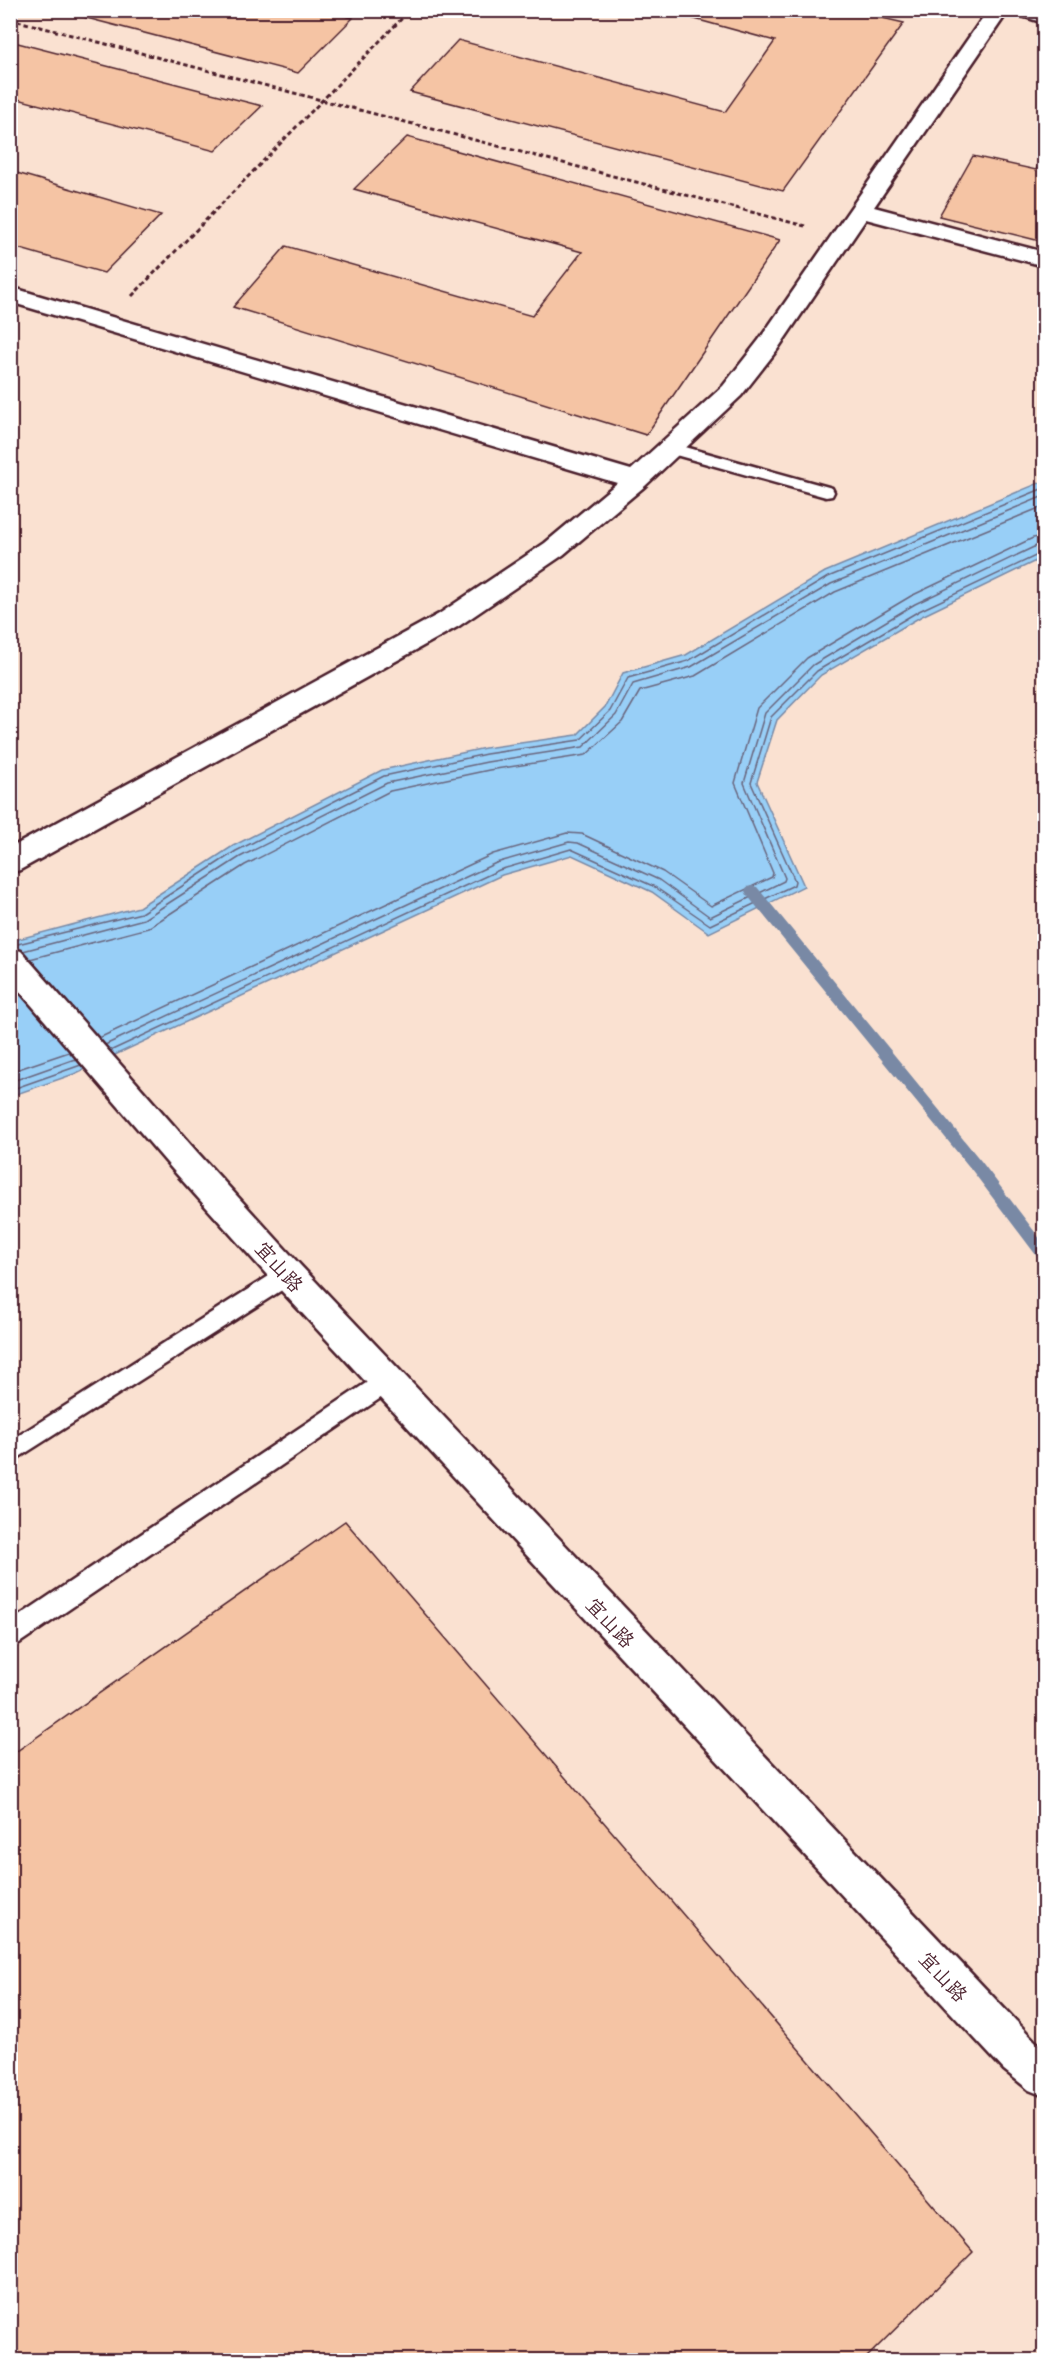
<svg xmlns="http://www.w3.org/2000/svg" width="1055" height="2371" viewBox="0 0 1055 2371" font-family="Mali,'LXGW WenKai TC',sans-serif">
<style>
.built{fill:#fae1d1}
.water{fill:#98cff7;stroke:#7989a5;stroke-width:1.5}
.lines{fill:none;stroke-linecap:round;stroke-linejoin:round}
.shore{stroke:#69657d;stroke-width:1.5}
.stream{fill:#7989a5;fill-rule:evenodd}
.building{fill:#f5c4a4;stroke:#4a1f2b;stroke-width:1.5}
.lane-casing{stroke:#4a1f2b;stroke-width:5}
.street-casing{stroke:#4a1f2b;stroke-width:5}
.path{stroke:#4a1f2b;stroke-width:3;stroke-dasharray:4.5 3;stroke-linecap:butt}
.lane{fill:#fff;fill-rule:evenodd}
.street{fill:#fff;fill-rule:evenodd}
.labels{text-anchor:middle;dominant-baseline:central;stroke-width:5;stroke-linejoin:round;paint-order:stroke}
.street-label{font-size:20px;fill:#4a1f2b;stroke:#fff}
</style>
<rect width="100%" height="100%" fill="#fcede4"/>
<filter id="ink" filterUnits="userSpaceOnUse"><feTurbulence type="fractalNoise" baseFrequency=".0167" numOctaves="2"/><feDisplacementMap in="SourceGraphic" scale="12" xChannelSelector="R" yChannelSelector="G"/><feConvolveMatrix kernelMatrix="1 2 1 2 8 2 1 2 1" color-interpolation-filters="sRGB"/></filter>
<g filter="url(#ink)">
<!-- built -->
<path class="built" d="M11,11h1033v2349h-1033z"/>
<!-- water -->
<path class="water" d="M1044,481v76l-122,59 -101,59 -44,45 -20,62 47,104 -95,47 -57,-41 -80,-37 -70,20 -428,199 -63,22v-155l128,-34 94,-61 149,-76 103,-22 92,-13 28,-28 18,-34 63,-18 139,-83z"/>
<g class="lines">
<!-- shore -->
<path class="shore" d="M10,946l131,-33 95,-62 148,-75 102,-22 94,-14 30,-29 18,-33 60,-17 140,-84 216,-89
M23,951l121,-32 96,-62 147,-74 100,-21 96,-15 33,-32 17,-31 58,-17 140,-83 213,-88
M30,959l118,-31 97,-63 145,-74 99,-21 97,-15 36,-33 18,-31 55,-15 140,-84 209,-86
M99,1038l394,-184 74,-21 15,1 81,38 48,34 61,-29 1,-4 -38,-90 22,-75 50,-50 104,-62 122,-58 11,-2
M105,1045l391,-182 73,-21 9,1 81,37 51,37 74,-36 1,-3 -41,-95 21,-70 48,-48 102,-61 121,-58 8,-1
M110,1051l389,-181 72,-21 84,38 55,38 84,-40 1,-4 -44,-98 20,-66 46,-46 102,-60 125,-59
M10,1072l59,-20
M10,1082l65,-23
M10,1090l71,-25"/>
<!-- stream -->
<path class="stream" d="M752,886l5,1 224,274 63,83v17l-5,-2 -68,-90 -224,-274 -2,-4 2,-4z"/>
</g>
<!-- building -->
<path class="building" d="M56,10h265l32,8 -55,55z
M662,10h186l56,13 -121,168 -373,-99 48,-52 267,72 50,-71z
M10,41l252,65 -47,45 -205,-54z
M407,137l373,103 -134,195 -413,-128 53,-61 246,70 50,-64 -228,-63z
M1044,153v89l-105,-26 34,-60 63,14z
M10,171l151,44 -57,58 -94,-27z
M345,1521l628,731 -109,108h-854v-604z"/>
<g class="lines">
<defs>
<path id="lane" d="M671,443l161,45 2,4 -2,4 -6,1 -161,-45 -2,-4 2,-4z
M288,1266l8,3 3,6 -3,6 -286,182v-22l270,-172z
M386,1372l8,3 3,7 -3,7 -376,255 -8,3v-25l368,-247z"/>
<path id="street" d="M988,10h21l-135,197 170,45v14l-178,-47 -89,131 -36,46 -96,90 -82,69 -104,71 -439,244 -10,3v-25l429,-234 106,-71 72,-60 -607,-181v-15l621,183 92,-84 36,-46z
M1013,10h31v13l-28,-9z
M10,948l11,3 176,201 103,113 734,775 10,9v47l-15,-6 -25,-20 -728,-785 -103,-115 -163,-190z"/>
</defs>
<!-- lane casing -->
<use href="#lane" class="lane-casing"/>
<!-- street casing -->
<use href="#street" class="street-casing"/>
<!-- path -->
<path class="path" d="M10,19l795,207
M132,296l278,-286"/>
<!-- lane -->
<use href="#lane" class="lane"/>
<!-- street -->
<use href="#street" class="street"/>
</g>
</g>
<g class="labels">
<!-- street labels -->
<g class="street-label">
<text transform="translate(280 1266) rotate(48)">宜山路</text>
<text transform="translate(611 1622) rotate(47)">宜山路</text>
<text transform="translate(944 1976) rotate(47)">宜山路</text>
</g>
</g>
<!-- margin -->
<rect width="1055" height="2371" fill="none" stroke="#fff" stroke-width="36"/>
<rect x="18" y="18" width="1019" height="2335" fill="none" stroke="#4a1f2b" stroke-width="2" filter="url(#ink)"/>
</svg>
